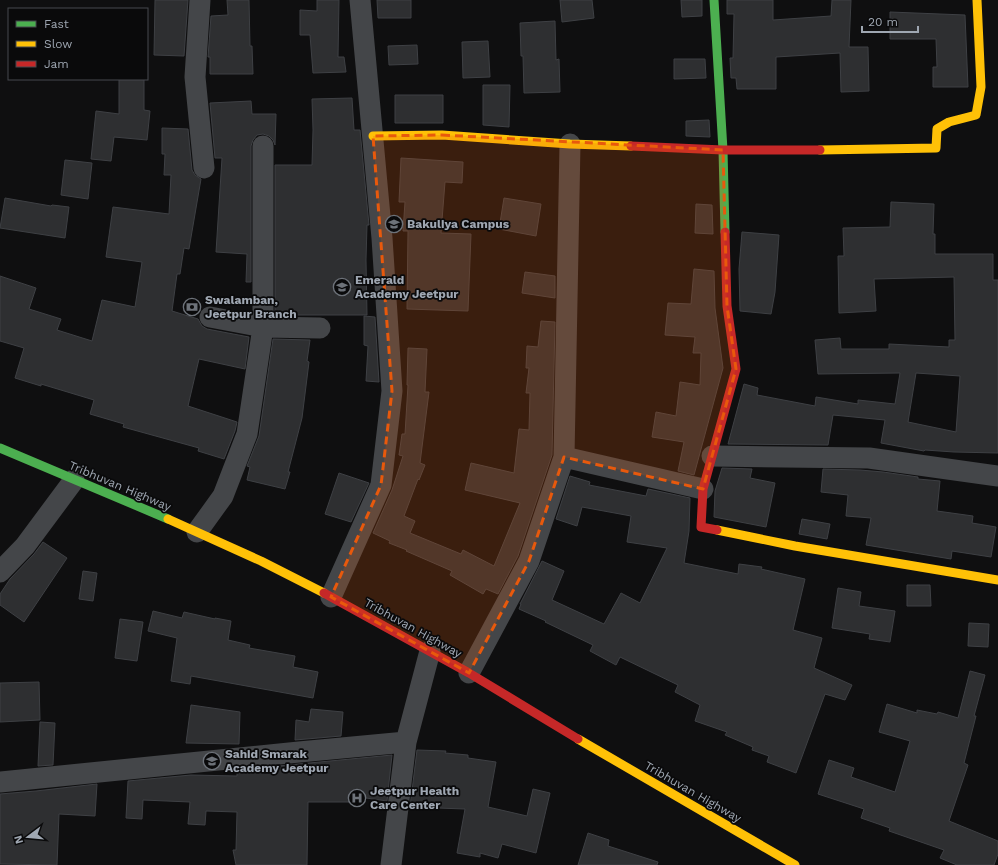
<svg xmlns="http://www.w3.org/2000/svg" width="998" height="865" viewBox="0 0 998 865" font-family="'Work Sans',sans-serif">
<style>
.building{fill:#2e2f31;stroke:#3e4044;fill-rule:evenodd}
.lines{fill:none;stroke-linecap:round;stroke-linejoin:round}
.street{stroke:#444649;stroke-width:21}
.fast{stroke:#4caf50;stroke-width:9}
.slow{stroke:#ffc107;stroke-width:9}
.jam{stroke:#c62828;stroke-width:9}
.marked{fill:#e8590c;fill-opacity:0.2;stroke:#e8590c;stroke-width:3;stroke-dasharray:8 5;stroke-linejoin:round}
.labels{text-anchor:middle;dominant-baseline:central;stroke-width:3.5;stroke-linejoin:round;paint-order:stroke}
.poi-label{font-size:12px;font-weight:bold;fill:#9fa7b2;stroke:#0a0a0b;text-anchor:start}
.street-label{font-size:12px;fill:#9fa7b2;stroke:#0a0a0b}
</style>
<rect width="100%" height="100%" fill="#0f0f10"/>
<!-- building -->
<path class="building" d="M155,0h33l-4,56 -30,-1z
M227,0h22l1,46h2l1,28h-43v-17h-2l3,-41 17,-1z
M317,0h22l-1,57h6l2,15 -33,1 -3,-38h-10v-25l17,1z
M377,0h34v18h-33z
M560,0h32l2,18 -32,4z
M681,0h21v16l-20,1z
M727,0h46v20l58,-4 1,-16h19l-2,47h19l1,44 -28,1 -1,-39 -64,4v32h-39l-1,-11h-5l-1,-20h3l1,-44h-7z
M890,12l75,3 3,72h-35v-20h4l-1,-28h-46z
M555,21l1,39 3,-1 1,33 -36,1 -1,-37h-2l-1,-33z
M488,41l2,36 -27,1 -1,-36z
M417,45l1,19 -29,1 -1,-19z
M674,59h31l1,19 -32,1z
M119,79h25v31l6,1 -3,29 -33,-3 -3,24 -20,-2 5,-48 23,3z
M483,85h27l-1,42 -26,-2z
M395,95h48v28h-48z
M352,98l2,32h6l9,95h-2l-1,35 1,55h-92v-150h37l1,-35 -1,-31z
M251,101l1,13h24l-1,31 -2,-5 -4,-4 -6,-2 -6,1 -4,5 -2,6v136h-5l1,-28 -31,-2 6,-94h-7l-5,-55z
M709,120l1,17 -24,-1v-15z
M162,128l26,1 4,41 3,5 6,4 -12,70 -5,-1 -4,26h-3l-5,37 26,8 4,7 5,3 42,8 -4,32 -46,-10 -11,47 49,16 -2,9 -11,28 -26,-8 1,-3 -76,-21 1,-3 -34,-10 4,-14 -53,-16v2l-26,-8 9,-30 -24,-7v-65l36,12 -7,21 32,10 -4,11 35,11 10,-41 33,7 7,-45 -36,-5 7,-50 56,7 2,-39h-7l1,-21h-3z
M401,158l62,4 -1,21 -17,-1 -4,51 30,1 -3,77 -61,-2 1,-78h-5l2,-29h-6z
M65,160l27,3 -4,36 -27,-4z
M5,198l46,8 1,-1 17,2 -4,31 -65,-10z
M504,198l37,6 -5,32 -37,-7z
M891,202l43,2 -1,30h2v20h58v26h5v173l-44,-1 -29,-2 -1,1 -43,-8 4,-23 -52,-5 -5,30 -100,-1 16,-60 14,4 -1,7 58,11 1,-9 42,7v-4l37,4 5,-31 -82,1 -3,-34 25,-2 1,11h48v-5l60,3v-7h6l-1,-63 -80,2 2,32 -37,2 -1,-57h6l-1,-28 47,-1zM916,373l44,3 -4,56 -48,-10z
M696,204l16,1 1,29 -18,-1z
M742,232l37,3 -4,57 -4,22 -31,-3 -1,-42z
M694,269l20,2 1,37 8,60 -29,107 -16,-4 6,-29 -32,-5 4,-25 20,4 4,-34 20,3 1,-32h-8l2,-16 -30,-2 3,-32 23,1z
M525,272l30,4v22l-33,-5z
M364,316l11,1 4,65 -13,-1 2,-35 -4,-1z
M541,321l14,1 -3,133 -34,101 -20,38 -12,-5 -3,5 -33,-19 2,-4 -46,-20 1,-1 -18,-7 1,-2 -17,-8 19,-43 11,-34 -4,-1 3,-21h3l3,-49h-1l1,-37 19,1 -2,43h4l-9,71 5,2 -6,15 -1,-1 -14,37 11,5 -5,12 51,21 2,-4 31,16 26,-63 -55,-13 6,-27 43,10 5,-44 10,1 1,-37h-4l3,-25h-3l1,-22 11,1z
M273,339l37,1 -3,21 2,1 -7,56 -14,54h2l-5,17 -38,-9 3,-13 -3,-1 12,-30z
M722,468l30,1 -2,9 25,5 -9,44 -52,-10 1,-26z
M823,469l37,1 23,2 35,5v2l22,2 -3,30 36,5 -1,7 24,4 -5,30 -39,-6 -1,8 -85,-14 5,-27 -25,-2 2,-21 -27,-3z
M339,473l30,10 -18,39 -26,-8z
M570,476l20,6 -1,3 57,11 2,-7 42,9 -1,33 -5,32 54,11 1,-10 23,3 -1,2 44,10 -12,51 29,8 -8,30 38,17 -7,15 -20,-6 -29,79 -29,-11 2,-6 -17,-6 1,-3 -28,-12 2,-3 -32,-11 5,-16 -25,-13 3,-7 -58,-28 -4,8 -26,-14 3,-6 -48,-23 1,-1 -27,-12 2,-5h-1l22,-43 22,10 -12,29 52,24 17,-31 19,10 27,-55 -40,-6 4,-26 -49,-9 -5,19 -21,-7z
M802,519l28,5 -3,15 -28,-5z
M43,542l24,16 -43,64 -24,-17v-11l10,-15 24,-25z
M83,571l14,2 -4,28 -14,-2z
M907,585h23l1,21h-24z
M838,588l23,4 -2,14 36,5 -5,31 -21,-3 1,-5 -38,-6z
M153,611l29,7 2,-6 31,7v-1l16,3 -3,19 22,5 -1,3 46,8 -2,11 25,5 -5,26 -122,-22 -1,8 -19,-3 6,-43 -29,-7z
M120,619l23,3 -6,39 -22,-3z
M969,623l20,1 -1,23 -20,-1z
M970,671l15,4 -11,41h2l-12,47 4,2 -19,56 49,20v13l-4,11h-37l-17,-7 4,-8 -55,-19 1,-3 -29,-10 3,-9 -46,-15 11,-34 25,8 -3,9 44,15 15,-51 -31,-9 8,-28 30,9v-3l20,4 1,-2 20,6z
M39,682l1,38 -40,2v-39z
M191,705l49,7 -1,32 -53,-1z
M311,709l32,3 -2,24 -46,4 1,-20 13,2z
M40,722l15,1 -2,42 -15,1z
M417,750l29,1 -1,2 23,2v3l28,4 -8,45 39,9 6,-27 17,4 -14,60 -34,-9 -4,14 -18,-5v4l-23,-4 8,-44 -55,-2z
M392,755l-5,46 -35,-5v6h-44l-1,63h-71l-3,-15h3l1,-38 -31,-1 -1,14 -17,-1 2,-22 -47,-2 -1,19 -16,-1 2,-37 63,-6 46,1v-6z
M97,784l-2,32 -36,-2 -2,51 -57,-1v-70l36,-3z
M588,833l21,7 -1,6 50,16 -1,3h-79z"/>
<g class="lines">
<!-- street -->
<path class="street" d="M200,0l-5,77 9,91
M210,317l53,10 57,1
M712,456l157,2 129,18
M564,457l139,32
M197,532l26,-36 24,-62 16,-107v-181
M0,572l25,-26 49,-66
M331,597l50,-112 11,-94 -10,-153 -22,-238
M469,673l60,-112 35,-104 6,-313
M0,782l299,-30 107,-10
M391,865l15,-123 24,-91"/>
<!-- fast -->
<path class="fast" d="M714,0l9,150 2,82
M0,448l168,71"/>
<!-- slow -->
<path class="slow" d="M373,136l69,-1 128,9 61,2
M820,150l116,-2 1,-19 12,-7 27,-7 5,-28 -4,-87
M168,519l93,42 63,32
M717,530l78,16 203,34
M578,739l217,126"/>
<!-- jam -->
<path class="jam" d="M631,146l92,4h97
M717,530l-16,-3 2,-38 33,-120 -9,-63 -2,-74
M324,593l145,80 109,66"/>
</g>
<!-- marked area -->
<path class="marked" d="M442,135l281,15 4,156 9,63 -33,120 -139,-32 -35,104 -60,112 -138,-76 50,-112 11,-94 -19,-255z"/>
<!-- icons -->
<defs>
<symbol id="school-ring" viewBox="-11 -11 22 22"><circle r="9.5" fill="#0a0a0b" stroke="#6d7279" stroke-width="1.5"/><path d="M0-5L7-2L0 1L-7-2ZM-4 1L0 2.5L4 1V4Q0 6-4 4Z" fill="#6d7279"/></symbol>
<symbol id="bank-ring" viewBox="-11 -11 22 22"><circle r="9.5" fill="#0a0a0b" stroke="#6d7279" stroke-width="1.5"/><path d="M-6-4H6V4H-6ZM0-2.3a2.3 2.3 0 1 0 0 4.6a2.3 2.3 0 1 0 0-4.6Z" fill="#6d7279"/></symbol>
<symbol id="hospital-ring" viewBox="-11 -11 22 22"><circle r="9.5" fill="#0a0a0b" stroke="#6d7279" stroke-width="1.5"/><path d="M-5-5h3v3.5h4V-5h3V5h-3V1.5h-4V5h-3Z" fill="#6d7279"/></symbol>
</defs>
<g fill-rule="evenodd">
<use href="#school-ring" x="384" y="214" width="20" height="20"/>
<use href="#school-ring" x="332" y="277" width="20" height="20"/>
<use href="#bank-ring" x="182" y="297" width="20" height="20"/>
<use href="#school-ring" x="202" y="751" width="20" height="20"/>
<use href="#hospital-ring" x="347" y="788" width="20" height="20"/>
</g>
<g class="labels">
<!-- poi labels -->
<g class="poi-label">
<text x="407" y="224">Bakuliya Campus</text>
<text x="355" y="280">Emerald<tspan x="355" dy="14">Academy Jeetpur</tspan></text>
<text x="205" y="300">Swalamban,<tspan x="205" dy="14">Jeetpur Branch</tspan></text>
<text x="225" y="754">Sahid Smarak<tspan x="225" dy="14">Academy Jeetpur</tspan></text>
<text x="370" y="791">Jeetpur Health<tspan x="370" dy="14">Care Center</tspan></text>
</g>
<!-- street labels -->
<g class="street-label">
<text transform="translate(120 486) rotate(23)">Tribhuvan Highway</text>
<text transform="translate(413 628) rotate(29)">Tribhuvan Highway</text>
<text transform="translate(693 792) rotate(30)">Tribhuvan Highway</text>
</g>
</g>
<!-- legend -->
<rect x="8" y="8" width="140" height="72" fill="#0a0a0b" stroke="#46494e"/>
<rect x="16" y="21" width="20" height="6" fill="#4caf50" stroke="#46494e"/>
<text x="44" y="28" font-size="12" fill="#9fa7b2">Fast</text>
<rect x="16" y="41" width="20" height="6" fill="#ffc107" stroke="#46494e"/>
<text x="44" y="48" font-size="12" fill="#9fa7b2">Slow</text>
<rect x="16" y="61" width="20" height="6" fill="#c62828" stroke="#46494e"/>
<text x="44" y="68" font-size="12" fill="#9fa7b2">Jam</text>
<!-- north arrow -->
<g transform="translate(28 837) rotate(254)" stroke="#0a0a0b" stroke-width="3" paint-order="stroke">
<path d="M0-3L7 15L0 10L-7 15Z" fill="#9fa7b2"/>
<text y="-6" font-size="11" font-weight="bold" text-anchor="middle" fill="#9fa7b2">N</text>
</g>
<!-- scale -->
<path d="M862 26v6h56v-6" fill="none" stroke="#9fa7b2" stroke-width="2"/>
<text x="868" y="26" font-size="12" fill="#9fa7b2" stroke="#0a0a0b" stroke-width="3" paint-order="stroke">20 m</text>
</svg>
